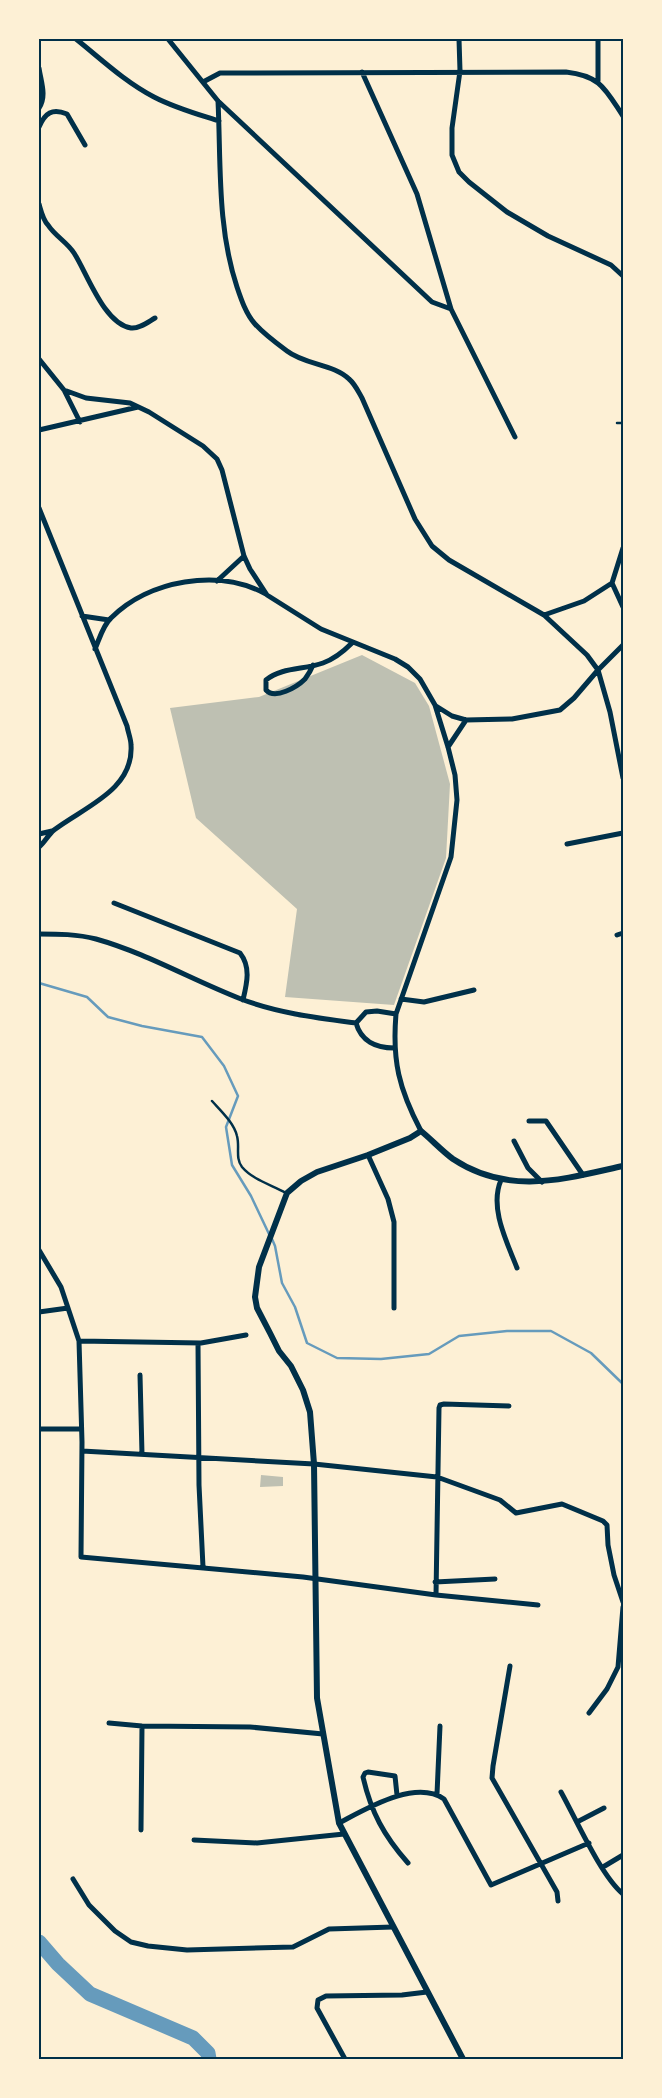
<svg xmlns="http://www.w3.org/2000/svg" width="662" height="2098" viewBox="0 0 662 2098" font-family="Helvetica,sans-serif">
<style>
.lines{fill:none;stroke-linecap:round;stroke-linejoin:round}
.stream{stroke:#669bbc;stroke-width:2.5}
.river{stroke:#669bbc;stroke-width:15}
.building{fill:#bec0b2}
.service{stroke:#003049;stroke-width:2.5}
.minor{stroke:#003049;stroke-width:5}
.tertiary{stroke:#003049;stroke-width:6}
.neatline{fill:none;stroke:#003049;stroke-width:2}
</style>
<rect width="100%" height="100%" fill="#fdf0d5"/>
<g class="lines">
<!-- stream -->
<path class="stream" d="M39,983l48,14 21,20 34,9 60,11 22,29 14,30 -12,31 6,38 19,31 18,38
M272,1239l3,7 7,37 13,24 12,36 30,15 44,1 48,-5 30,-18 48,-5h44l40,22 32,31"/>
<!-- river -->
<path class="river" d="M39,1942l19,22 32,30 103,44 15,15 1,6"/>
</g>
<!-- building -->
<path class="building" d="M362,655l53,28 14,23 21,78 -4,74 -52,147 -109,-8 12,-88 -101,-91 -26,-110 89,-11z
M261,1475l22,2v9l-23,1z"/>
<g class="lines">
<!-- service -->
<path class="service" d="M617,423h6
M212,1101c9,10 22,22 25,35 3,11 -2,22 5,31 11,13 30,18 44,26"/>
<!-- minor -->
<path class="minor" d="M76,39c25,20 49,43 78,58 21,11 43,17 65,24
M168,39l50,62 214,201 19,7
M459,39l1,32 -8,57v27l7,17 10,10 38,30 41,24 63,29 12,11
M598,39v42
M39,68c2,14 8,28 0,40
M362,72l55,122 34,115 64,128
M203,82l17,-9 346,-1c35,4 39,17 57,44
M218,101c3,62 -1,126 19,186 4,12 9,27 18,37 9,10 21,19 32,27 18,14 47,13 62,28 6,5 9,12 13,19l53,121 17,27 17,14 95,55 43,40 11,15 12,42 13,66
M39,127c6,-14 13,-19 28,-13l18,31
M39,204c2,7 4,16 9,21 7,11 19,17 26,28 13,20 30,71 57,75 8,1 17,-6 24,-10
M39,359l25,31 16,32
M64,390l22,8 44,5 19,9 54,34 14,13 5,11 22,86 6,13 17,26 54,34 74,30 13,8 12,12 15,26 13,42 7,28 2,25 -6,57 -55,157c-4,47 3,75 25,117
M39,430l99,-23
M39,508l88,218c1,6 4,13 4,19 3,45 -47,62 -77,85 -6,5 -9,12 -15,17
M217,581l27,-25
M612,583l11,-35
M612,583l11,24
M544,615l40,-14 28,-18
M82,616l27,4
M95,649c4,-9 8,-24 16,-31 38,-38 107,-50 155,-24
M313,665c-2,5 -5,10 -8,14 -8,8 -30,21 -39,11v-10c16,-13 38,-10 57,-17 11,-4 21,-12 29,-20
M436,706l16,10 14,4 46,-1 48,-9 14,-12 24,-28 25,-25
M448,747l18,-27
M39,834l13,-3
M567,844l56,-11
M114,903l126,50c11,14 7,30 3,47
M39,934c19,0 38,0 57,5 50,14 96,41 145,60 36,14 77,19 115,24
M617,935l6,-2
M401,999l23,3 50,-12
M394,1048c-18,0 -33,-7 -38,-25l10,-11 11,-1 19,3
M529,1121h17l37,54
M514,1141l14,27 14,14
M368,1155l20,44 6,23v86
M501,1180c-12,28 6,62 16,88
M39,1250l22,37 18,54 3,101 -1,115 222,20 133,18 102,10
M39,1312l29,-4
M79,1341l122,2 45,-8
M198,1343l1,142 4,82
M140,1375l2,79
M39,1429h42
M82,1451l232,13 123,13 63,23 16,13 46,-9 41,17 4,4 1,20 6,30 9,27
M435,1582l60,-3
M436,1595l3,-187 1,-3 4,-1 65,2
M510,1666l-17,100 -1,12 65,114 1,9
M589,1713l18,-24 11,-22 5,-60
M109,1723l33,3 108,1 73,7
M561,1792c15,27 40,84 62,102
M437,1794l3,-68
M397,1795l-2,-19 -27,-4 -3,1 -2,4c8,35 21,59 45,86
M577,1822l27,-14
M339,1823c27,-14 76,-44 105,-24l47,86 98,-42
M141,1830l1,-104
M194,1840l63,3 87,-9
M603,1867l20,-12
M73,1879l16,26 26,26 16,11 17,4 39,4 106,-3 36,-18 64,-2
M345,2059l-28,-51 1,-8 8,-4 76,-1 25,-3"/>
<!-- tertiary -->
<path class="tertiary" d="M463,2059l-124,-236 -22,-125 -3,-234 -4,-52 -7,-22 -12,-24 -12,-15 -9,-18 -13,-25 -2,-11 4,-30 28,-74 14,-12 16,-9 51,-17 42,-17 11,-7c11,9 21,20 32,28 56,37 111,20 170,7"/>
</g>
<!-- border -->
<rect width="662" height="2098" fill="none" stroke="#fdf0d5" stroke-width="80"/>
<rect x="40" y="40" width="582" height="2018" class="neatline"/>
</svg>
